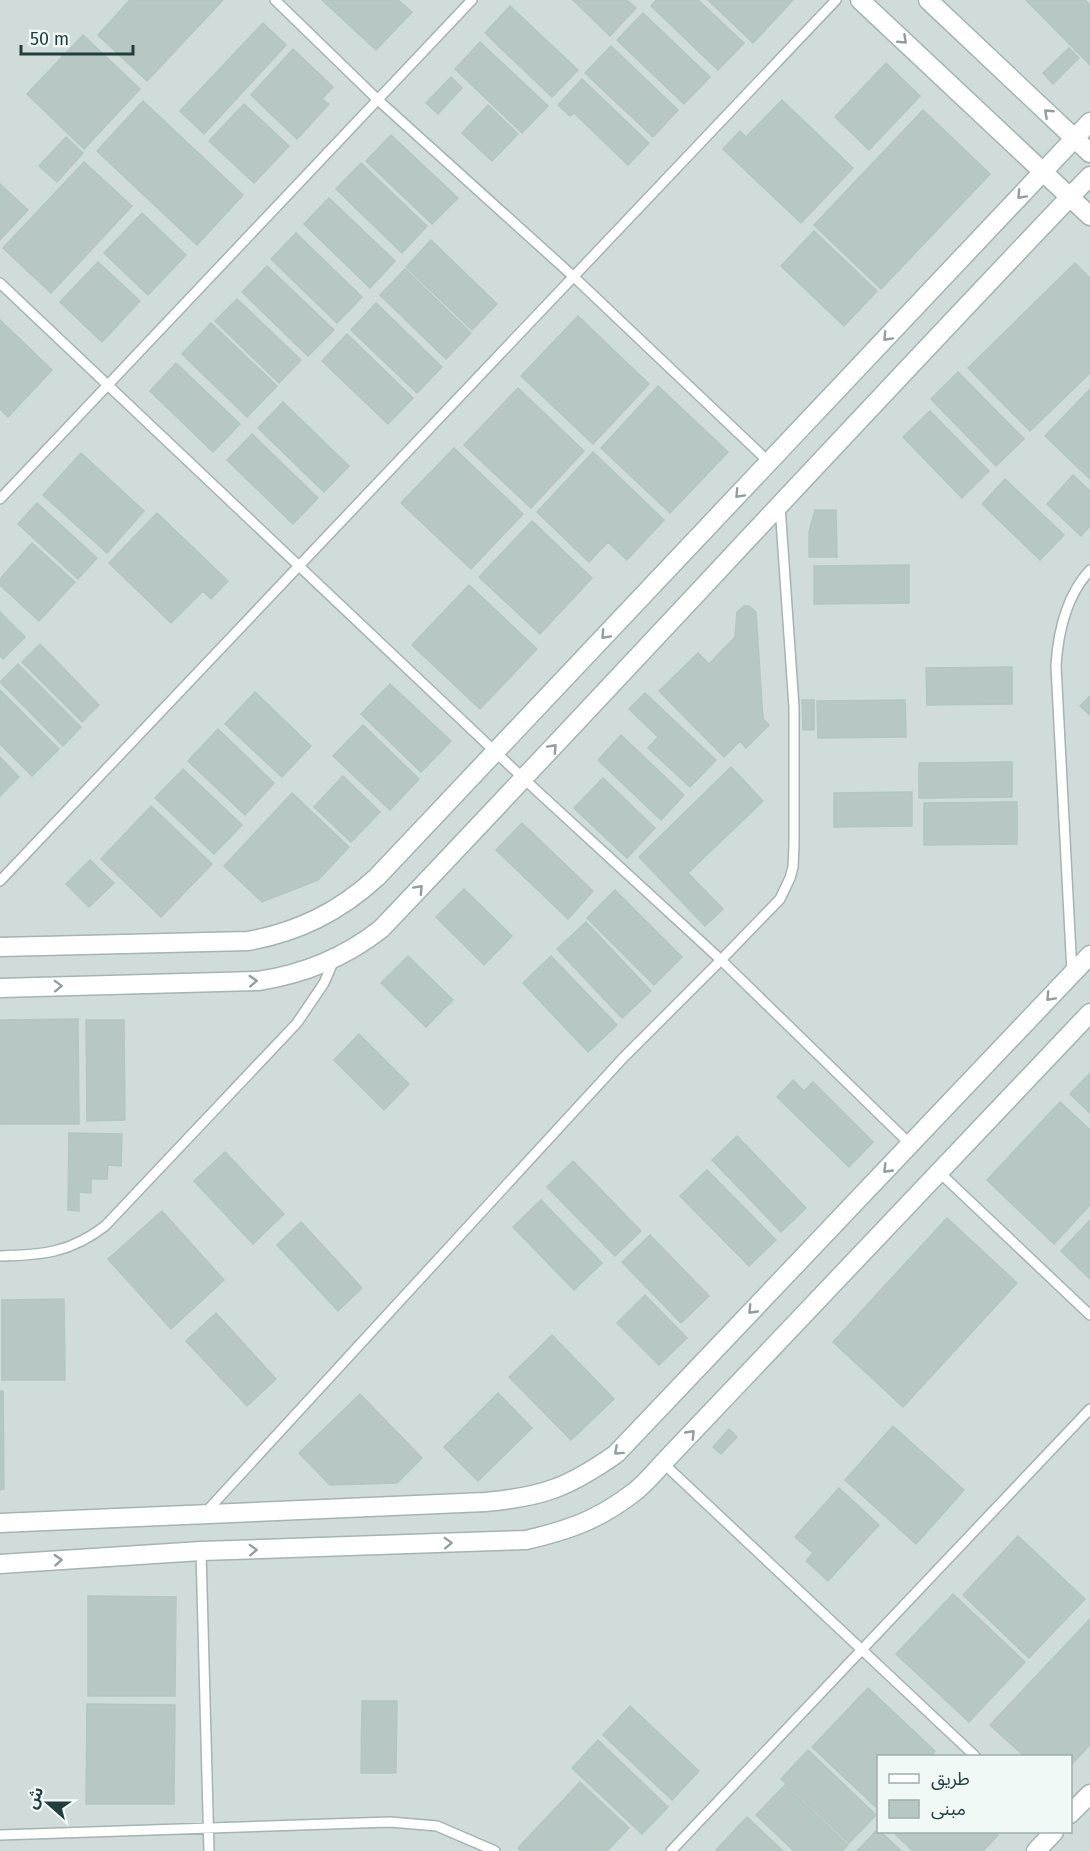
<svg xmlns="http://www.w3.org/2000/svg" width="1090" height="1851" viewBox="0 0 1090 1851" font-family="'Fira Sans','Noto Sans Arabic',sans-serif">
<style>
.built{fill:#cfdcda;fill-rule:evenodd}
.building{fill:#b6c7c4;stroke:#b2c6c3;stroke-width:1.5}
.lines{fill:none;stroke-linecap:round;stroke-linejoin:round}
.service-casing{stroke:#a3b4b3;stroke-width:12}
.minor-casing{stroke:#a3b4b3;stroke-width:21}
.tertiary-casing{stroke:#a3b4b3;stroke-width:21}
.service{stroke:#fff;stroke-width:9}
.minor{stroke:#fff;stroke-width:18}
.tertiary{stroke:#fff;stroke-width:18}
.oneway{stroke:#909e9e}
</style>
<rect width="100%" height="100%" fill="#e1ecea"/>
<!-- built -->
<path class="built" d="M0,0h1090v1851h-1090zM878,1756h192v76h-192z"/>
<!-- building -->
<path class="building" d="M130,0h93l-76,81 -49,-46z
M322,0h76l14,12 -36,38z
M573,0h54l9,8 -26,28z
M656,0h42l46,43 -26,27 -67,-64z
M708,0h85l-40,43z
M1026,0h59l5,5v60z
M510,6l68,64 -26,27 -67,-64z
M643,13l67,64 -26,27 -67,-64z
M263,23l23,22 -82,89 -24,-23z
M83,35l57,54 -56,60 -57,-55z
M480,42l68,64 -26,27 -67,-64z
M611,46l67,64 -25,27 -68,-64z
M1069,48l10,10 -26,26 -10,-11z
M293,49l40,38 -11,12 7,5 -32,35 -46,-44z
M886,63l34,33 -51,54 -34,-33z
M451,77l11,11 -24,26 -12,-11z
M582,79l67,64 -21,22 -54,-52 -4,3 -12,-11z
M782,100l71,68 -52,55 -78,-74 17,-18 6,6z
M143,101l100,94 -46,50 -100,-94z
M244,104l45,42 -35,37 -45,-42z
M488,105l30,29 -26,27 -30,-28z
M923,110l67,64 -109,115 -67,-64z
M391,135l67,63 -26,26 -66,-63z
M66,137l17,16 -26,29 -18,-16z
M84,162l48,44 -81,87 -48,-45z
M361,163l66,63 -25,27 -66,-64z
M0,184l28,26 -28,30z
M329,198l66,63 -25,27 -66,-64z
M142,213l44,42 -38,40 -44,-42z
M814,231l63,60 -33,35 -63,-60z
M296,233l66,64 -25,26 -66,-64z
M431,240l66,64 -25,26 -66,-63z
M98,262l42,39 -38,41 -42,-40z
M1075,263l15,15v95l-60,58 -62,-63z
M267,266l67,64 -26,26 -66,-64z
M405,269l66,64 -25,26 -66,-64z
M237,299l64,61 -22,23 -64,-62z
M376,303l66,64 -25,26 -66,-63z
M578,316l71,68 -56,60 -72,-68z
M0,320l52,50 -44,47 -8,-8z
M211,323l66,63 -30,31 -65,-63z
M347,334l66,64 -25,26 -66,-63z
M176,363l64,61 -27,28 -63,-61z
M958,372l66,67 -28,27 -65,-67z
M658,386l70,66 -58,61 -69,-65z
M518,388l66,63 -53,57 -67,-63z
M1090,389v90l-45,-43z
M283,402l66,64 -25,26 -66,-64z
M930,411l59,60 -27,27 -59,-61z
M252,434l66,64 -25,26 -66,-64z
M454,448l69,66 -52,55 -70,-66z
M593,452l71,68 -37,40 -19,-18 -19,20 -52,-50z
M81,453l63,58 -37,42 -64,-58z
M1073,475l17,16v35l-9,10 -34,-32z
M1005,479l59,56 -24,25 -58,-56z
M37,503l60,55 -19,21 -60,-55z
M815,510h21l1,47h-28v-25z
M157,513l71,68 -17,18 -8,-8 -32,32 -62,-60z
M532,521l60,57 -52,56 -61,-57z
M32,543l43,39 -36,39 -39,-36v-6z
M909,565v38l-95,1v-38z
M469,585l68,64 -57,60 -68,-64z
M744,606h5l7,6 7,107 6,6 -23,23 -6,-7 -16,16 -65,-66 39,-38 11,11 26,-27 2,-25z
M0,612l25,25 -22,22 -3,-3z
M40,644l59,61 -17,17 -60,-60z
M18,664l63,63 -18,19 -63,-64z
M1012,667v37l-85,1 -1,-37z
M390,684l61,57 -30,31 -60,-58z
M0,690l59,59 -27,27 -32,-32z
M255,692l56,54 -29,31 -57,-53z
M645,693l71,67 -26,27 -42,-39 10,-11 -29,-28z
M1090,696v19l-10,-9z
M802,700h12v30h-11z
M905,700l1,37 -88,1 -1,-37z
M363,725l56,54 -29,31 -57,-54z
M218,729l56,54 -29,32 -57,-54z
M621,735l63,60 -23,25 -63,-60z
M0,757l19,20 -19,19z
M1012,762v35l-93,1v-35z
M731,767l32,34 -75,72 35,36 -18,17 -66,-69z
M183,769l59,56 -28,29 -59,-56z
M343,776l37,36 -29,30 -37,-35z
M603,778l52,50 -28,30 -53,-50z
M912,792v34l-78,1v-34z
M292,793l57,54 -31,33 -56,22 -38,-36z
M1017,802v42l-93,1v-42z
M151,806l61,58 -51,53 -60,-58z
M522,823l71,68 -25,28 -72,-69z
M90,860l24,23 -25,24 -23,-23z
M464,889l48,47 -28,29 -48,-48z
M615,890l67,67 -28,28 -67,-67z
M586,922l65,69 -29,27 -65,-69z
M408,956l45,44 -27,27 -45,-44z
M551,956l66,69 -29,27 -65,-69z
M78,1019l1,105h-79v-104z
M86,1020h38l1,100 -38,1z
M359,1034l50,50 -25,26 -50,-50z
M1090,1073v40l-20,-19z
M793,1080l11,11 9,-9 60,60 -24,25 -72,-70z
M1060,1102l30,28v75l-36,39 -67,-64z
M69,1133l53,1 -1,32 -13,-1 -1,14h-16v14l-12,-1v19l-11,-1z
M737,1136l69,72 -25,24 -69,-72z
M225,1152l59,62 -31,30 -59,-63z
M573,1161l68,70 -26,25 -68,-69z
M707,1170l69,70 -27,26 -69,-70z
M541,1200l61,63 -28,27 -61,-63z
M162,1211l62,69 -53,49 -63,-70z
M947,1218l70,65 -114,124 -70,-65z
M1090,1220v59l-29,-28z
M301,1222l61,66 -24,23 -61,-66z
M650,1235l59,61 -28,27 -59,-61z
M645,1295l42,43 -28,27 -42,-42z
M64,1299l1,81h-63v-80z
M216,1313l60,66 -29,27 -61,-65z
M552,1335l62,64 -43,41 -62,-63z
M0,1391h3l1,98 -4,1z
M498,1393l34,35 -54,53 -34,-34z
M360,1394l62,64 -25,25 -67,2 -31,-32z
M893,1426l71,64 -48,54 -71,-64z
M729,1429l8,8 -16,17 -8,-7z
M839,1488l40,37 -51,56 -22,-20 7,-8 -18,-16z
M1018,1536l67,63 -56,59 -66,-63z
M953,1594l72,68 -56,60 -73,-68z
M88,1596l88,1 -1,99h-87z
M1090,1619v126l-20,21v-10h-46l-34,-31z
M868,1688l67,63 -4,5h-53v53l-66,-62z
M362,1701h35l-1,72h-35z
M87,1704l88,1 -1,99h-88z
M630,1706l69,65 -27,29 -69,-65z
M598,1740l70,67 -26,27 -70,-66z
M808,1750l68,65 -27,28 -68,-64z
M580,1782l49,46 -22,23h-86l-3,-3z
M785,1785l63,60 -6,6h-48l-38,-36z
M747,1817l36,34h-66l-1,-1z
M878,1829v3h3l20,19h-44z
M893,1832h101l4,3 -15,16h-70z"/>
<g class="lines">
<defs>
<path id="service" d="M275,0l103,100 196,177 195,185
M0,283l524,496 197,181 189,184
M0,499l472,-499
M0,881l836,-881
M1072,973l-16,-307c2,-33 10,-70 34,-96
M939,1172l151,143
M0,1256c42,-1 70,-3 105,-30l192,-203 27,-40 10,-23
M663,1463l312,293
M205,1513l418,-455 98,-98 59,-61 10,-21 3,-11 1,-23v-137l-14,-201
M201,1551l8,300
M0,1835l390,-13 47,4 58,25
M671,1851l419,-442"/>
<path id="minor" d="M0,1523l485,-21c58,-5 84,-15 131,-48l474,-499
M0,1564l201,-13 325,-11c43,-10 72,-20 107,-47 11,-8 21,-20 30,-30l427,-450"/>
<path id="tertiary" d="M860,0l230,216
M928,0l162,153
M0,947l248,-6c50,-9 91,-29 129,-64l713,-755
M0,988l258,-7c47,-7 86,-23 123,-52 238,-250 471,-504 709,-753
M1070,1814l20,-20
M1036,1851l18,-19"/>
</defs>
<!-- service casing -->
<use href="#service" class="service-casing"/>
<!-- minor casing -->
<use href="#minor" class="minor-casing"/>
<!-- tertiary casing -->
<use href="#tertiary" class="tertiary-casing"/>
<!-- service -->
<use href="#service" class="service"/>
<!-- minor -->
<use href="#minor" class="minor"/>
<!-- tertiary -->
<use href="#tertiary" class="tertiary"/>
</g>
<!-- one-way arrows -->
<defs><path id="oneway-chevron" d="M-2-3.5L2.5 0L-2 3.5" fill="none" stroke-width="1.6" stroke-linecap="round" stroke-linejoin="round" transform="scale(1.5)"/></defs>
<g class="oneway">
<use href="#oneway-chevron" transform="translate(903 40) rotate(43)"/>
<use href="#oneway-chevron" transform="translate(1048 113) rotate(-137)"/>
<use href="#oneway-chevron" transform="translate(1021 195) rotate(133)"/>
<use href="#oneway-chevron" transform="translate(887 337) rotate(133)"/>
<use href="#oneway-chevron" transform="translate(739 494) rotate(133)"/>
<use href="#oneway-chevron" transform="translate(605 635) rotate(133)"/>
<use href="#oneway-chevron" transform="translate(553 748) rotate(-47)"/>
<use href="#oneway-chevron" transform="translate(419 889) rotate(-47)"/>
<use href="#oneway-chevron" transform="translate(253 981) rotate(-3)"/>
<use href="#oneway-chevron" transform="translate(58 986) rotate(-2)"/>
<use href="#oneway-chevron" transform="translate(1050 997) rotate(133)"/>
<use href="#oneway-chevron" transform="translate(887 1169) rotate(134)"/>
<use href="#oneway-chevron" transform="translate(752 1310) rotate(134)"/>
<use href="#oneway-chevron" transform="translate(691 1434) rotate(-46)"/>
<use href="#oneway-chevron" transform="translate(618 1451) rotate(138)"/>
<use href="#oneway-chevron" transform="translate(448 1543) rotate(-2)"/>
<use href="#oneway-chevron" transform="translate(253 1550) rotate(-2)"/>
<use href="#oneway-chevron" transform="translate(58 1560) rotate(-4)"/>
</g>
<!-- legend -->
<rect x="877" y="1755" width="195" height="78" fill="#f1f9f7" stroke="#9daead" stroke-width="1.5"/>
<rect x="889" y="1774" width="30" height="9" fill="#ffffff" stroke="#9daead" stroke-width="1.5"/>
<text x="931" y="1785" font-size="18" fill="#203e3e">طريق</text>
<rect x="889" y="1800" width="30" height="18" fill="#b6c7c4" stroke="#9daead" stroke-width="1.5"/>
<text x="931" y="1815" font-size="18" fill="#203e3e">مبنى</text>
<!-- north arrow -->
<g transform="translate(48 1803) rotate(291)" stroke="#f1f9f7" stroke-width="4.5" paint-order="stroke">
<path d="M0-4.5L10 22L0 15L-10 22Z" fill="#203e3e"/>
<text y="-9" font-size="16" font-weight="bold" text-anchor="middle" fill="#203e3e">ش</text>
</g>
<!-- scale -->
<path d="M21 45v9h112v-9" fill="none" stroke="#203e3e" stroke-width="3"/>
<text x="30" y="45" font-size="18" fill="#203e3e" stroke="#f1f9f7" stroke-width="4.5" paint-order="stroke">50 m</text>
</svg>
